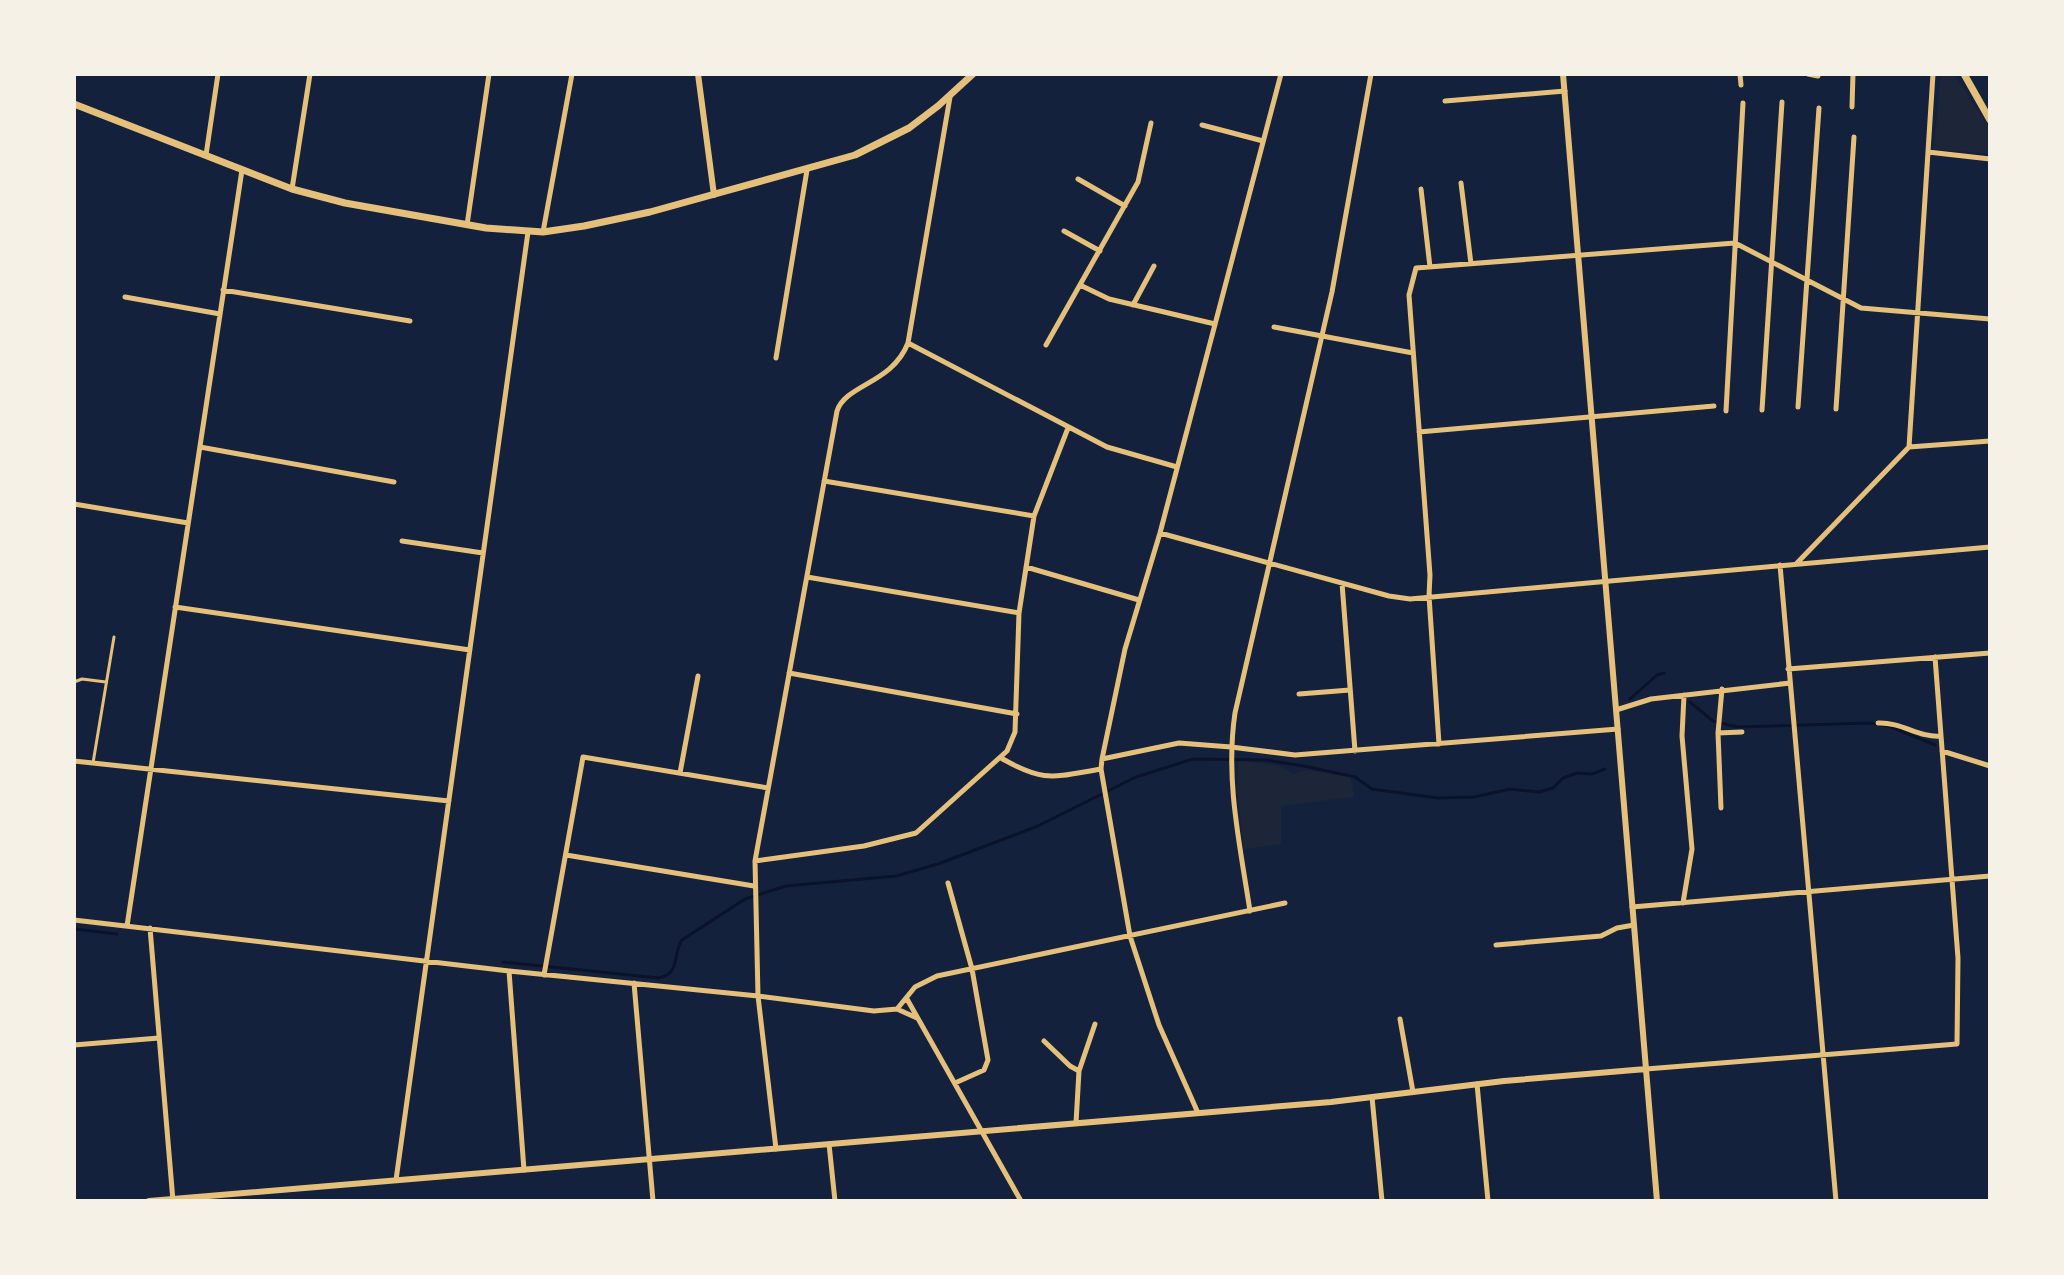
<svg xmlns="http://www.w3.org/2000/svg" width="2064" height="1275" viewBox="0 0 2064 1275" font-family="'Space Grotesk',sans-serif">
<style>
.green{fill:#1d2539}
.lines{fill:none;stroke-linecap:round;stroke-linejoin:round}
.stream{stroke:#0b132b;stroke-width:3}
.service{stroke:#e5c07b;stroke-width:3}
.minor{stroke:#e5c07b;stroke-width:5}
.tertiary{stroke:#e5c07b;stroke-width:6}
.secondary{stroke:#e5c07b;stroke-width:7}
</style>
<rect width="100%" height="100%" fill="#14213d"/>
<!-- green -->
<path class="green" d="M1941,74h13l36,55v25l-56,-5z
M1238,760l42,6 13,8 14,-4 44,7 3,20 -73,9v38l-37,5 -7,-61z"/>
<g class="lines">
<!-- stream -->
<path class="stream" d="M1630,699l27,-24 7,-2
M1690,702l23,19 24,6 133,-4 19,3 46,19
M74,929l43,5
M503,962l156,16c22,-5 13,-23 23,-38l63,-41 41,-13 110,-10 42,-12 100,-38 98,-49 57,-18 72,1 39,6 51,11 17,12 66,9 36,-1 36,-8 29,3 14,-4 10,-10 14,-5 15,1 13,-5"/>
<!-- service -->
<path class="service" d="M74,682l8,-3 24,3
M93,763l21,-126"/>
<!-- minor -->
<path class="minor" d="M1740,74l1,11
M1808,74l10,2
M1445,101l120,-10
M1852,107l1,-33
M1202,125l61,16
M1928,152l62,7
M206,155l12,-81
M1078,179l47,27
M1461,183l10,81
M292,189l18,-115
M1421,189l9,78
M467,225l22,-151
M1064,231l36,20
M543,232l29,-158
M1080,285l29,14 106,25
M223,290l187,31
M125,297l95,17
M1133,305l21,-39
M1274,327l139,26
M908,343l199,104 70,20
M1046,345l92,-163 13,-59
M776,358l31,-188
M1798,407l21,-299
M1836,409l18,-272
M1762,410l20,-308
M1726,411l17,-308
M1419,432l295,-26
M200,447l194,35
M1909,447l81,-6
M824,481l210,35
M74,504l114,19
M1160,533l229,63 21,3 580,-52
M402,541l81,12
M1797,563l112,-116 24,-373
M1780,565l56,636
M1026,567l113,33
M807,577l212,36
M1342,583l13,168
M175,607l295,43
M1788,669l202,-16
M789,673l228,41
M1299,694l51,-4
M1616,710l35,-11 139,-16
M1878,723c24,-1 41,15 63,13
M1718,733l24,-1
M1439,744l-10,-148 1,-21 -21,-280 7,-27 319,-25 126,65 129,11
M1942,751l48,15
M1001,758c43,25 52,19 100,11
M1102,759l77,-16 52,4 64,8 323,-26
M74,761l375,40
M680,773l18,-97
M1721,808l-3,-75 4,-44
M566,855l188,31
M755,861l109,-15 52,-13 91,-82 8,-19 4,-119 15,-97 34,-88
M948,883l24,86 16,91 -4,10 -29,13
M1683,903l9,-54 -10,-113 2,-41
M1632,907l358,-31
M1250,911c-10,-66 -25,-131 -15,-198l97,-421 39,-218
M74,920l435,51 249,25 116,15 23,-2 18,-22 22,-11 348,-73
M127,926l115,-756
M150,928l23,273
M1496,945l105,-9 16,-8 17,-3
M509,971l15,199
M544,975l39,-218 185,31
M634,983l19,218
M907,999l114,202
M897,1009l20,9
M1400,1019l13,73
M1044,1041l26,25 9,5
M74,1045l85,-7
M1646,1069l311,-25 1,-86 -23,-301
M1477,1084l11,117
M1372,1097l10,104
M1198,1113l-39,-88 -29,-89 -29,-167 1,-10 23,-110 35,-116 121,-459
M1076,1123l3,-52 16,-47
M829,1144l6,57
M776,1149l-18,-153 -3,-135 82,-450c9,-27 55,-27 71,-68l42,-246
M396,1180l132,-948"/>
<!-- tertiary -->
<path class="tertiary" d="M698,74l16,121
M1563,74l94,1127
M149,1201l1182,-99 173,-21 142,-12"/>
<!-- secondary -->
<path class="secondary" d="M1964,74l26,46
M74,104l218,85 53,14 141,25 57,4 41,-6 66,-14 205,-57 54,-27 29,-22 35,-32"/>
</g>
<!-- border -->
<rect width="2064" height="1275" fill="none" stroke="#f6f1e7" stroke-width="152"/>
</svg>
